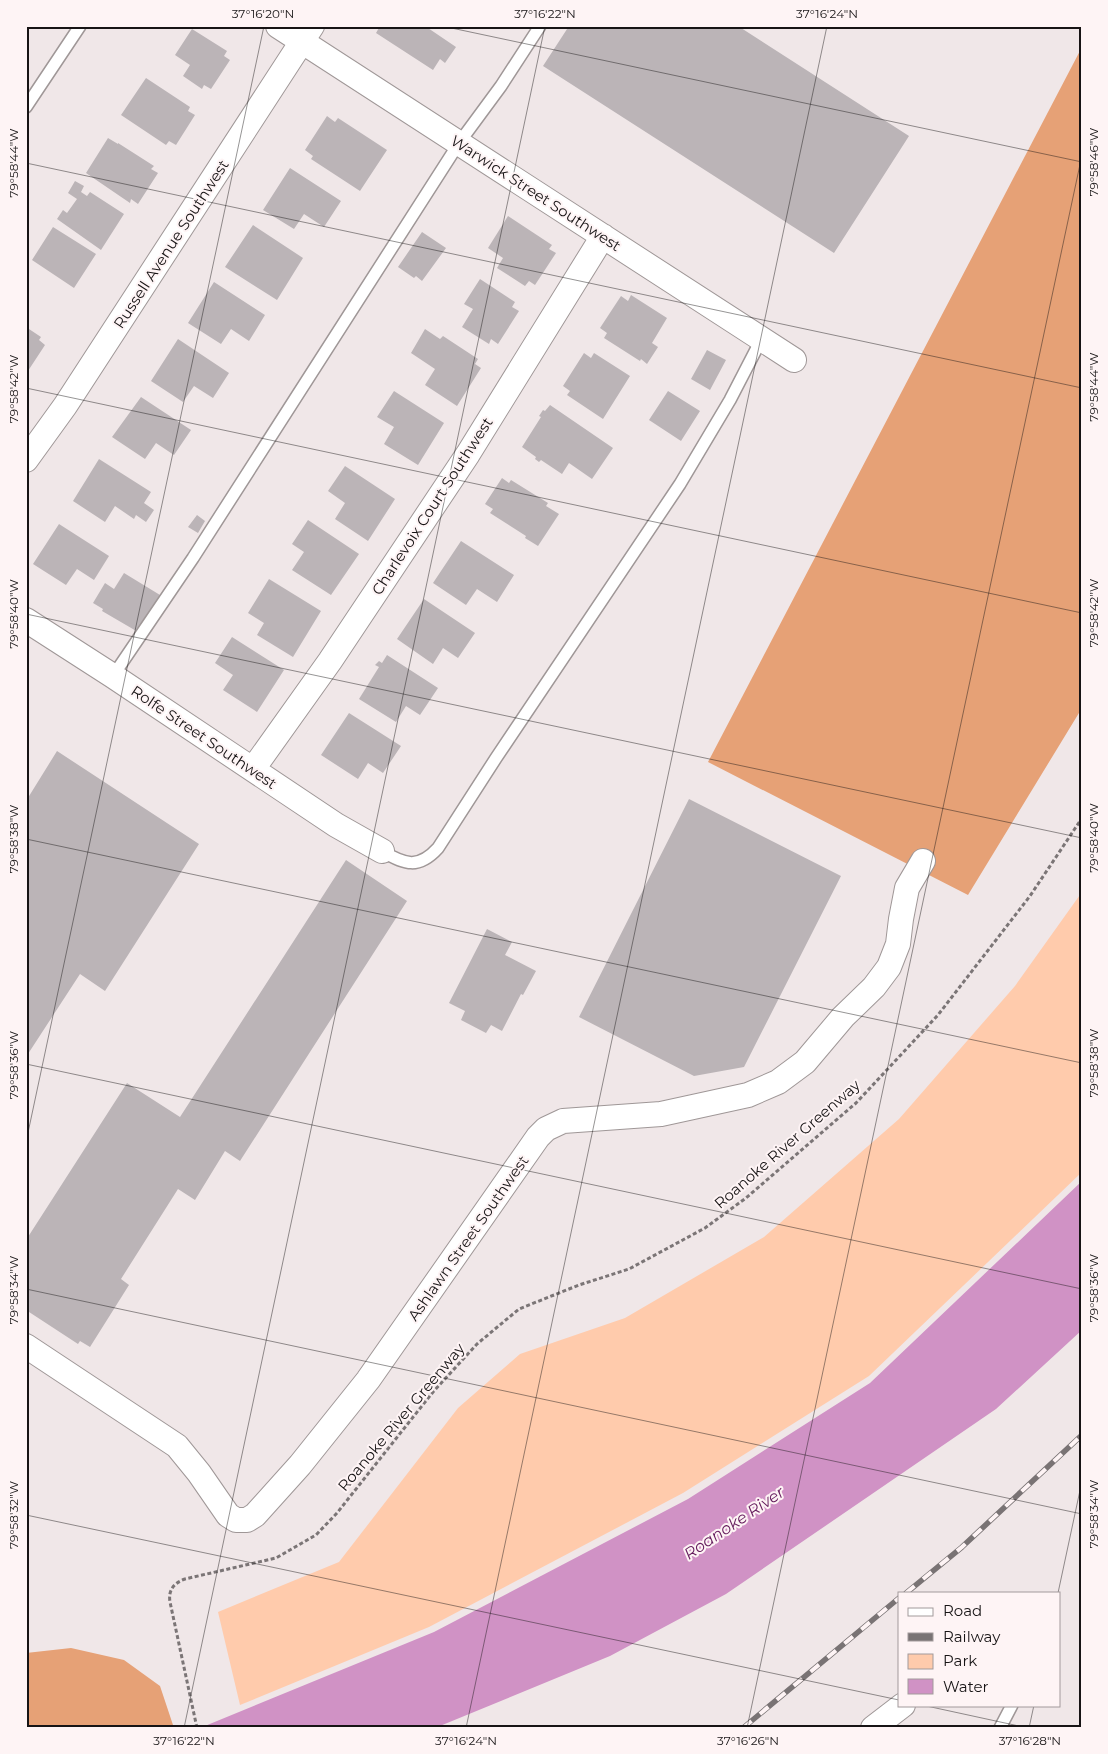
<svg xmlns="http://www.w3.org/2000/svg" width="1108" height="1754" viewBox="0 0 1108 1754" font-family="Montserrat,sans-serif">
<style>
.green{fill:#ffcbac}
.forest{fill:#e6a176}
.water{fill:#d092c5}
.building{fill:#bbb4b7}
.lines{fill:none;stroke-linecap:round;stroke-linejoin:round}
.service-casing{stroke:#9f9797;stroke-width:14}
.minor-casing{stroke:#9f9797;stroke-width:26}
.path{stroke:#7b7576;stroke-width:3;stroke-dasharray:4 2.5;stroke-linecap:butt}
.service{stroke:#fff;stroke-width:11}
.minor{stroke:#fff;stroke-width:24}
.rail-casing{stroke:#797374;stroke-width:5.5}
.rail{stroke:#fef4f5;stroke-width:4;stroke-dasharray:11;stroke-linecap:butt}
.ticks{fill:none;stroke:#171415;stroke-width:1;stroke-opacity:0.45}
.labels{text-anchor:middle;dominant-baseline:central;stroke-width:4;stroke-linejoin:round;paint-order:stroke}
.street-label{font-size:15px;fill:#171415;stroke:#fef4f5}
.water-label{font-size:16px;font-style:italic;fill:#641b5c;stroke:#fef4f5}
.neatline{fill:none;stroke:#171415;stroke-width:2}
.ticks-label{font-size:12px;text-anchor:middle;fill:#171415}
</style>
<rect width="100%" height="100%" fill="#f0e7e8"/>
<!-- green -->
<path class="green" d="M1082,892v280l-213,204 -186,117 -254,134 -189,78 -22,-93 121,-50 119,-154 62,-54 105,-36 139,-81 135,-118 116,-133z"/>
<!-- forest -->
<path class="forest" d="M1082,47v661l-114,187 -260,-133z
M71,1648l53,12 36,26 14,42h-148v-75z"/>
<!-- water -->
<path class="water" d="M1082,1181v149l-86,79 -270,185 -116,62 -175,72h-235l234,-96 254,-133 182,-116z"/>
<!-- building -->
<path class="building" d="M380,26h45l31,21 -11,16 -5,-4 -7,11 -57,-37z
M569,26h169l171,110 -75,117 -291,-187z
M192,29l35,22 -3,5 6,4 -19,29 -7,-4 -2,4 -19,-13 7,-11 -15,-10z
M146,78l44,29 -2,4 7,4 -19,30 -7,-4 -3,4 -45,-30z
M327,116l8,6 3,-4 49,32 -27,41 -49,-32 2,-3 -8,-6z
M108,138l10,6v-1l36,23 -3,3 7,4 -20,31 -7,-5 -1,4 -44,-30z
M290,168l51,33 -17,26 -20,-13 -10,15 -31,-19z
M75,181l9,5 -3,6 6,4 3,-4 34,22 -23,36 -44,-31 6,-9 4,3 10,-14 -9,-6z
M508,216l44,29 -3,4 7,4 -21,32 -6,-4 -4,5 -28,-18 6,-10 -15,-10z
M253,225l50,33 -26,42 -52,-33z
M53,227l43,27 -22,34 -42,-28z
M422,232l24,16 -24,33 -6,-5 -2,2 -16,-11z
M480,279l35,23 -3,5 7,4 -21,33 -7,-5 -2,5 -27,-17 11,-18 -9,-5z
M214,282l51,33 -16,26 -18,-12 -10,15 -33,-21z
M631,295l36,23 -15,25 6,4 -11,17 -6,-5 -1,2 -36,-23 3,-5 -7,-5 21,-32 7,5z
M26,327l15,10 -2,3 6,5 -19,29z
M425,329l15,10 3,-3 35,23 -3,5 6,4 -24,38 -32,-21 10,-16 -24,-16z
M178,339l51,34 -16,25 -19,-12 -11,16 -32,-21z
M707,350l19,10 -16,30 -19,-11z
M584,353l7,5 3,-5 36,23 -27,43 -36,-24 3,-4 -7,-5z
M394,391l50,32 -26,42 -34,-21 10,-17 -17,-10z
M668,391l32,20 -19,30 -32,-21z
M141,397l50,33 -17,25 -18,-12 -11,16 -33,-22z
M550,405l63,43 -21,31 -23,-16 -7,11 -21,-14 -2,2 -4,-3 1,-2 -14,-10 19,-30 -2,-1 4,-6 2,1z
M99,459l52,33 -7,11 10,7 -8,12 -10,-7 -2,4 -19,-13 -10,16 -32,-21z
M345,466l50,33 -27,42 -33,-22 10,-16 -17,-12z
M502,478l7,5 2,-3 37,23 -2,3 13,8 -21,32 -13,-8 1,-2 -36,-23 3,-4 -8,-5z
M197,515l8,6 -7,12 -10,-6z
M308,520l51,34 -28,41 -39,-25 12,-18 -12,-8z
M59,524l50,32 -15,24 -17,-11 -11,16 -33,-21z
M461,541l53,34 -17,27 -20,-13 -11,16 -33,-22z
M124,573l36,22 -22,37 -36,-21 1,-2 -10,-6 12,-20 9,6z
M269,579l52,32 -28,46 -36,-22 7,-12 -16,-10z
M424,599l51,34 -17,25 -15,-10 -10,16 -36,-25z
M232,637l52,33 -27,42 -34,-22 10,-15 -18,-12z
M387,655l51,33 -18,27 -14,-9 -10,16 -37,-23 20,-32 -4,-2 4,-4 3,2z
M349,713l52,33 -18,27 -15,-10 -10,16 -37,-24z
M57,751l142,93 -94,147 -25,-17 -54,83v-256z
M689,799l152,77 -97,191 -50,9 -115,-59z
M346,860l61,41 -167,260 -15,-10 -30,49 -17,-11 -57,90 8,6 -39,62 -10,-6 -2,3 -52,-34v-70l101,-157 53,34z
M487,929l25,13 -7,13 31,16 -13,24 -2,-1 -19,37 -11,-6 -5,8 -25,-13 4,-9 -16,-8z"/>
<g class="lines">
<defs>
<path id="service" d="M26,107l54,-81
M113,676l80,-118 266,-415 42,-57 39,-60
M382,851c23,14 37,18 56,-3l58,-90 184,-274 50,-84 31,-60
M1000,1728l12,-23"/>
<path id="minor" d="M278,26l516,334
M26,460l39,-54 247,-380
M26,620l87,56 223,149 46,26
M253,769l77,-108 138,-207 135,-218
M26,1346l151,100 22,27 29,42 8,5h11l8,-5 45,-50 68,-85 170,-243 8,-8 17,-8 98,-7 87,-19 30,-13 27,-20 38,-45 31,-30 15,-20 9,-23 3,-25 6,-31 16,-27
M873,1728l30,-23"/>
</defs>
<!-- service casing -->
<use href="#service" class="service-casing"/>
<!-- minor casing -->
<use href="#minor" class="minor-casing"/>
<!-- path -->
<path class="path" d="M197,1728l-27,-126c-2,-12 4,-19 15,-23l91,-21 40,-23 21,-22 96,-121 44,-48 42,-35 60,-24 50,-16 76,-41 41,-30 110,-95 82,-88 92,-119 52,-78"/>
<!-- service -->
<use href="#service" class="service"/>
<!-- minor -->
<use href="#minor" class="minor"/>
<defs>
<path id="rail" d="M906,1593l56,-46 120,-112
M743,1728l156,-130"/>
</defs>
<!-- rail casing -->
<use href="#rail" class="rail-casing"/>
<!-- rail -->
<use href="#rail" class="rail"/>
</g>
<!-- ticks -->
<path class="ticks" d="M442,26l640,136M26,163l1056,225M26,388l1056,225M26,614l1056,224M26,839l1056,224M26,1064l1056,225M26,1142l238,-1116M26,1289l1056,225M26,1515l873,185M1058,1593l24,-112M922,1705l106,23M184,1728l361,-1702M466,1728l361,-1702M747,1728l335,-1573M1029,1728l5,-23"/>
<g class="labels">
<!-- street labels -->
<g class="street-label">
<text transform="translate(536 193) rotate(33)">Warwick Street Southwest</text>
<text transform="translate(171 244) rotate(-57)">Russell Avenue Southwest</text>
<text transform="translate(432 506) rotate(-57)">Charlevoix Court Southwest</text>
<text transform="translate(204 737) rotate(34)">Rolfe Street Southwest</text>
<text transform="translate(787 1144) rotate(-41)">Roanoke River Greenway</text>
<text transform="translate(468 1238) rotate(-55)">Ashlawn Street Southwest</text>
<text transform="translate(401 1417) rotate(-50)">Roanoke River Greenway</text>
</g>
<!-- water labels -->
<g class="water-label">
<text transform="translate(734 1523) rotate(-34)">Roanoke River</text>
</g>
</g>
<!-- border -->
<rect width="1108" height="1754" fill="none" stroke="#fef4f5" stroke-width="55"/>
<!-- legend -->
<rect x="898" y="1592" width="162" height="115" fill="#fef4f5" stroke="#a29a9b"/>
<rect x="908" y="1608" width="25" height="8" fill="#ffffff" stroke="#a29a9b"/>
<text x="943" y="1616" font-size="15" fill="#171415">Road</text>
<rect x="908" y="1633" width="25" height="8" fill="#797374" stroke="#a29a9b"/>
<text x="943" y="1642" font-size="15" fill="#171415">Railway</text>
<rect x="908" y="1654" width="25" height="15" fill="#ffcbac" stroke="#a29a9b"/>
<text x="943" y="1666" font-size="15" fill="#171415">Park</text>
<rect x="908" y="1679" width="25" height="15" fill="#d092c5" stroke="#a29a9b"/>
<text x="943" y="1692" font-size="15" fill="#171415">Water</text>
<rect x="28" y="28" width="1052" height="1698" class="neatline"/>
<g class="ticks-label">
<text x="263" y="18">37°16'20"N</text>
<text x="545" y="18">37°16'22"N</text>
<text x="827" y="18">37°16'24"N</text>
<text transform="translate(1094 162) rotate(-90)" y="4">79°58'46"W</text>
<text transform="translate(14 163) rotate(-90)" y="4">79°58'44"W</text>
<text transform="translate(1094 387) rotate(-90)" y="4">79°58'44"W</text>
<text transform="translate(14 389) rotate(-90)" y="4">79°58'42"W</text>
<text transform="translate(1094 613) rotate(-90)" y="4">79°58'42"W</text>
<text transform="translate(14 614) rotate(-90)" y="4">79°58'40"W</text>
<text transform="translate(1094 838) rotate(-90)" y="4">79°58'40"W</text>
<text transform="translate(14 839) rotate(-90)" y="4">79°58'38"W</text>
<text transform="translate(1094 1063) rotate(-90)" y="4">79°58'38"W</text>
<text transform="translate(14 1065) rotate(-90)" y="4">79°58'36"W</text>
<text transform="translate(1094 1288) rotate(-90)" y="4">79°58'36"W</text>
<text transform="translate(14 1290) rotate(-90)" y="4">79°58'34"W</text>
<text transform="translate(1094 1514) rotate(-90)" y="4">79°58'34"W</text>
<text transform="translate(14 1515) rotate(-90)" y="4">79°58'32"W</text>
<text x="184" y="1745">37°16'22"N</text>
<text x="466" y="1745">37°16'24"N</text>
<text x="748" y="1745">37°16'26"N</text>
<text x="1030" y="1745">37°16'28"N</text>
</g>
</svg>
